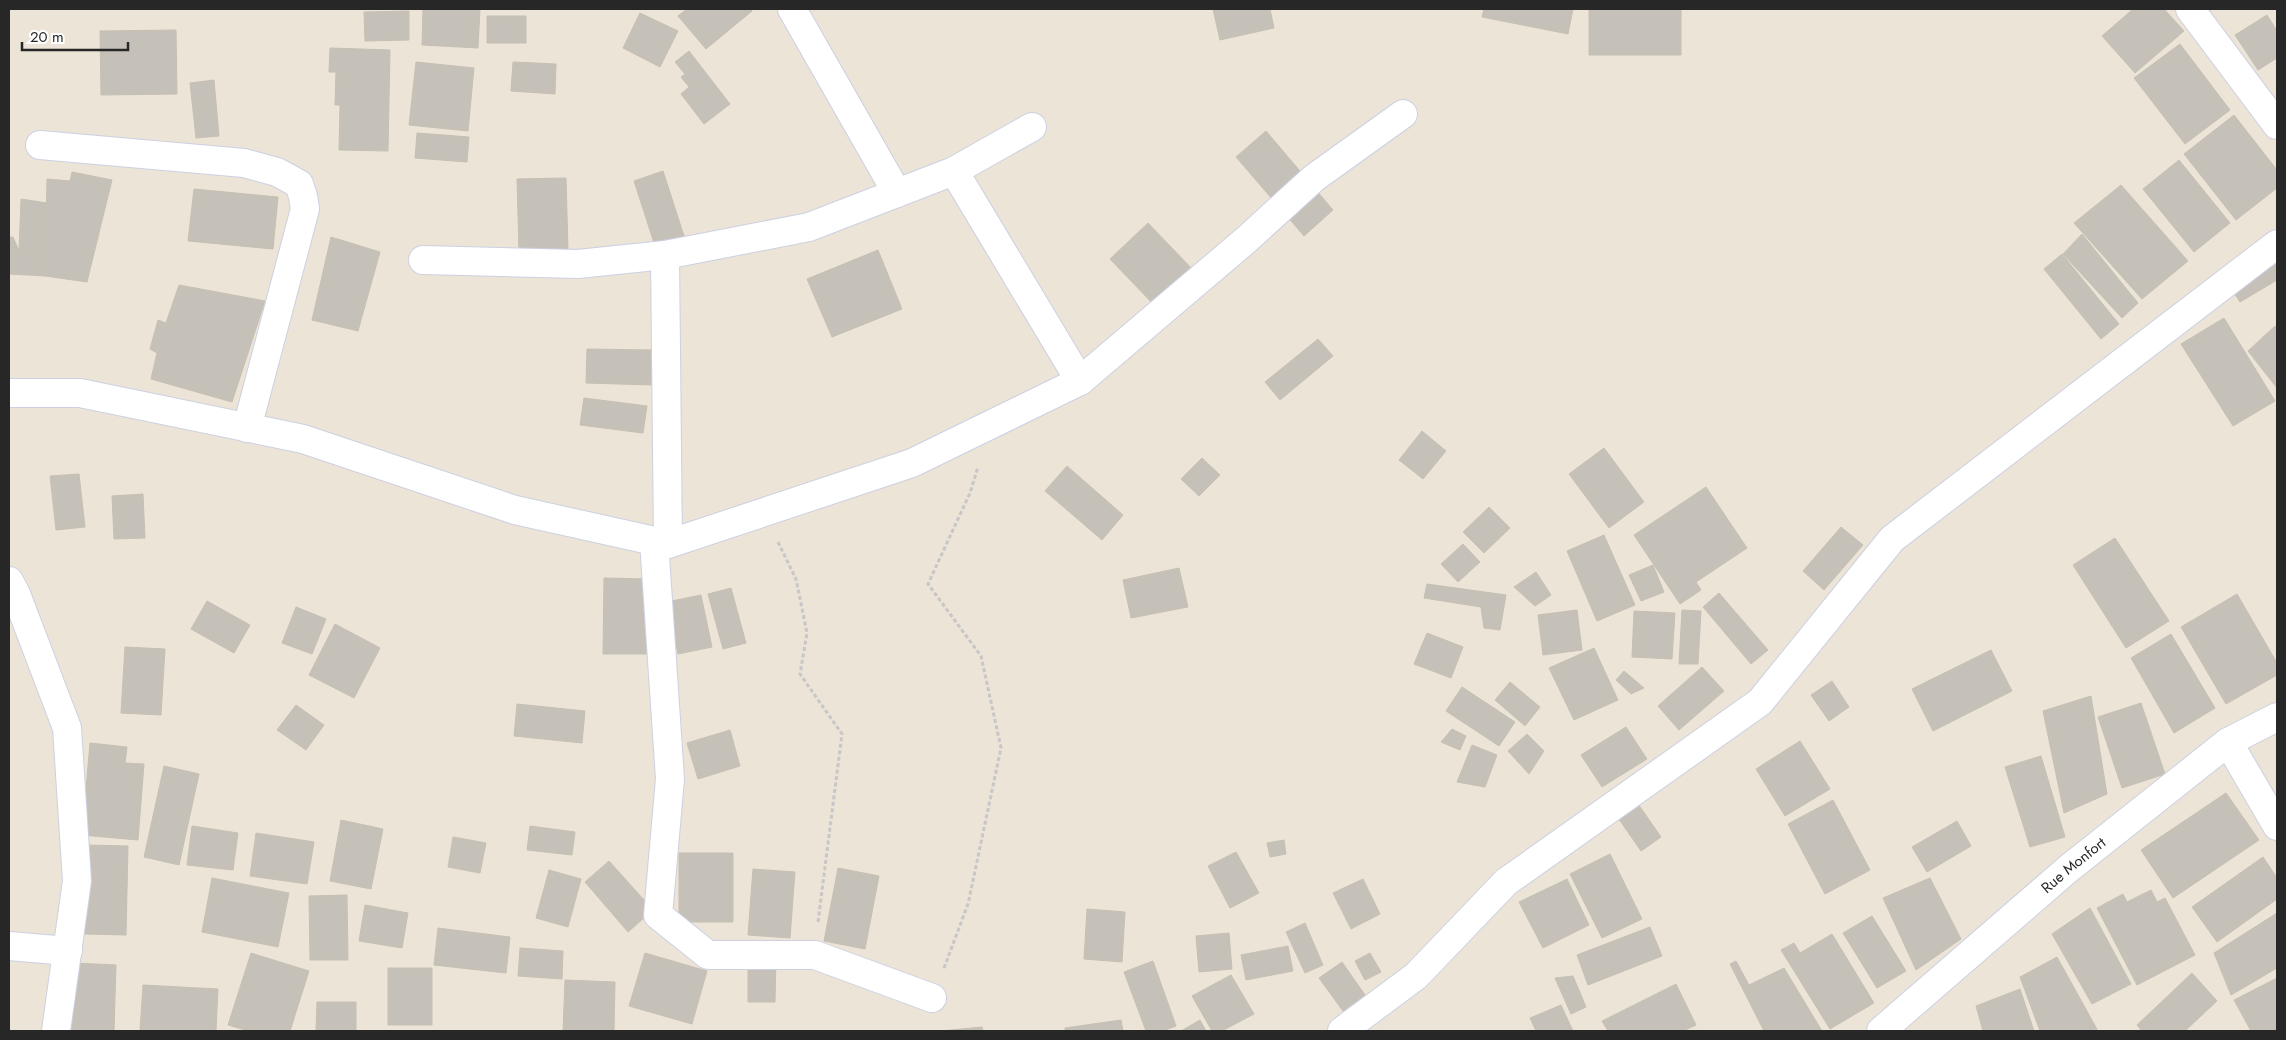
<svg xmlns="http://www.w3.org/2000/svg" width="2286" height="1040" viewBox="0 0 2286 1040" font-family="Jost,sans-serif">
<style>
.building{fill:#c6c1b8;stroke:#c6c0b2}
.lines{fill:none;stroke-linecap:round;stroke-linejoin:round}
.minor-casing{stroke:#cdd0e2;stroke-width:30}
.path{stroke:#c7c7c7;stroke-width:3;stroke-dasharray:4 2.5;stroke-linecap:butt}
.minor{stroke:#fff;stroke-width:28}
.labels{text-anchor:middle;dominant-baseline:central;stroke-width:4.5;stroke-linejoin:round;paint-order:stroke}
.street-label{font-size:15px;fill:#272727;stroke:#fff}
</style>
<rect width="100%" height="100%" fill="#ebe4d7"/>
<!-- building -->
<path class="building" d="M423,9h57l-2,39 -56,-3z
M687,9h64l1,2 -46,38 -28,-33z
M1213,9h57l4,19 -54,12z
M1484,9h89l-5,25 -86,-17z
M1589,9h92v46h-92z
M2133,9h31l20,22 -49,42 -33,-37z
M409,11v29l-44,1 -1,-29z
M640,13l38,18 -18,36 -37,-19z
M2267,15l10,16v27l-19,12 -23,-35z
M487,16h39v27h-39z
M176,30l1,64 -76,1 -1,-64z
M2180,44l50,66 -45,34 -51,-66z
M330,48l60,2 -2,101 -49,-1 1,-45h-5l1,-33h-7z
M689,51l41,53 -26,20 -23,-30 8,-7 -8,-10 4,-3 -10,-12z
M416,62l58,6 -6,63 -59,-6z
M513,62l43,2 -1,30 -44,-3z
M214,80l5,56 -23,2 -6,-55z
M2234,115l43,55v18l-41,32 -52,-66z
M1266,131l67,79 -29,26 -68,-79z
M417,133l52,4 -2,25 -52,-4z
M2179,160l51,63 -36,29 -51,-63z
M663,171l21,65 -29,10 -21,-65z
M72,172l40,8 -25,102 -42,-6 2,-97 23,2z
M566,178l2,73 -49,2 -2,-74z
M2121,185l67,76 -46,38 -68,-76z
M194,189l84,8 -5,52 -85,-8z
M21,199l26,4 -2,73 -36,-2v-37h4l6,14z
M1148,223l47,49 -39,35 -46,-48z
M2082,234l56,69 -16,15 -59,-64z
M331,237l49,15 -22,79 -46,-11z
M878,250l24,59 -70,28 -25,-58z
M2062,254l57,70 -18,15 -57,-70z
M2277,261v19l-37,22 -9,-14z
M179,285l86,16 -33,101 -81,-23 6,-26 -7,-4 8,-29 8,3z
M2224,318l51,83 -42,25 -52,-82z
M2275,326l2,3v59l-29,-37z
M1318,339l15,17 -53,44 -15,-18z
M587,349l66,1 -1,35 -66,-2z
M584,398l63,8 -4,27 -63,-8z
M1422,431l24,20 -23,28 -24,-19z
M1604,448l40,54 -35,26 -40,-54z
M1202,458l18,17 -21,21 -18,-17z
M1067,466l56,49 -21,25 -57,-49z
M79,474l6,53 -29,3 -6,-54z
M1706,487l41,61 -51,34 5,8 -21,14 -46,-69z
M143,494l2,44 -31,1 -2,-43z
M1489,507l21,21 -26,25 -21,-21z
M1841,527l22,18 -39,45 -21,-19z
M1604,535l31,70 -38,16 -30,-70z
M2115,538l54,83 -43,27 -53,-83z
M1463,544l17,18 -22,20 -17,-18z
M1653,565l11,27 -23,9 -12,-26z
M1179,568l9,39 -57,11 -8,-38z
M1536,572l15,23 -16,11 -21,-19z
M604,578l44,1 -1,75h-44z
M1427,584l79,11 -6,35 -16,-2 -3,-21 -57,-9z
M731,588l15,55 -23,6 -15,-55z
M1719,593l49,57 -17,14 -48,-57z
M2237,594l40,69v12l-51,29 -45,-77z
M701,595l11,52 -34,7 -11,-52z
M207,601l43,24 -16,28 -43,-24z
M296,607l30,12 -14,35 -30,-11z
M1577,610l5,40 -39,5 -5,-40z
M1682,610l19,1 -3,53h-19z
M1634,611l41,2 -3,46 -40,-2z
M335,624l45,24 -26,50 -45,-23z
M1427,633l36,14 -12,31 -37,-14z
M2171,634l44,74 -41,25 -43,-75z
M125,647l40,2 -4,66 -40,-2z
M1594,648l24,52 -44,20 -25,-52z
M1991,650l21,41 -79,40 -21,-42z
M1702,667l22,24 -45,39 -21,-24z
M1624,671l20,17 -13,6 -15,-14z
M1832,681l17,26 -20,14 -18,-26z
M1510,682l30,25 -15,19 -30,-26z
M1462,687l53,35 -16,24 -53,-35z
M2091,696l16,98 -43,19 -21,-102z
M2141,703l24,71 -43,14 -24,-71z
M517,704l68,7 -3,32 -68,-7z
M296,705l28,20 -18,25 -29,-20z
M1626,727l21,32 -45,28 -21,-32z
M1452,729l14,7 -6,14 -19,-8z
M730,730l10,36 -42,13 -11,-36z
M1527,734l17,17 -15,23 -21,-23z
M1800,741l30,48 -45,27 -29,-47z
M90,743l37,4 -2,16 19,1 -6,76 -56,-5z
M1472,745l25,10 -12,32 -28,-5z
M2041,756l24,81 -35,10 -25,-80z
M164,766l35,8 -20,91 -35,-8z
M1625,785l36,52 -20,14 -36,-52z
M2226,793l33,47 -86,58 -32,-48z
M1833,800l37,70 -45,24 -37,-70z
M341,820l42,9 -12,60 -41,-8z
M1957,821l14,25 -44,26 -15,-25z
M192,826l46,7 -5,37 -46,-5z
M530,826l45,6 -3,23 -45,-5z
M256,833l58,9 -7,42 -57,-8z
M453,837l33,6 -6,30 -32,-6z
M1284,840l2,14 -16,3 -3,-14z
M87,845l41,1 -2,89 -41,-1z
M1236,852l23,41 -29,15 -22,-42z
M679,853h54v69h-54z
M1610,854l32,65 -40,19 -32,-64z
M2263,857l14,21v21l-60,43 -25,-35z
M609,861l44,49 -25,22 -43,-50z
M838,868l41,8 -14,73 -41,-8z
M753,869l42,3 -5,66 -42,-3z
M549,870l32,9 -13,48 -32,-9z
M212,878l77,15 -11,54 -76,-15z
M1930,878l31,61 -45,31 -33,-72z
M1363,879l17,35 -29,15 -18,-36z
M1567,879l22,46 -46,23 -24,-46z
M2151,890l6,12 8,-4 30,57 -58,30 -40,-77 26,-14 4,8z
M347,895l1,65h-38l-1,-64z
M365,905l43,8 -6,35 -43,-7z
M2090,908l41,76 -39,20 -40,-70z
M1087,909l38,3 -3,50 -38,-3z
M2277,913v55l-46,27 -17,-42z
M1872,916l34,55 -29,17 -34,-55z
M1305,923l18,42 -18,8 -19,-41z
M1650,927l12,29 -74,29 -11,-30z
M438,928l72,9 -4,36 -72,-8z
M1229,933l3,36 -33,3 -3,-36z
M1832,934l42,69 -44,26 -49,-79 13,-7 6,10z
M1288,946l5,25 -47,9 -5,-25z
M520,948l43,3 -1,28 -44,-3z
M251,953l58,18 -19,60h-41l-21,-6z
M645,953l62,18 -15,53 -63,-18z
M1370,953l11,19 -16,8 -10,-19z
M2057,957l41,74h-58l-20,-54z
M748,959h28l-1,43h-27z
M1153,961l23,65 -13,5h-17l-22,-59z
M1736,961l13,24 35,-17 38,63h-58l-34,-67z
M1342,962l23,33 -22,16 -24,-33z
M74,963l42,2 -2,66h-43z
M388,968h44v57h-44z
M2192,973l25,28 -32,30h-43l-5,-6z
M1231,975l23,39 -32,17h-10l-20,-35z
M1573,976l13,31 -15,7 -16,-36z
M2277,978v53h-26l-17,-31z
M565,980l50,2 -1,49h-51z
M1676,984l20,41 -13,6h-75l-6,-10z
M143,985l75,4 -2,42h-76z
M2020,989l14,42h-51l-7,-25z
M317,1002h39v29h-40z
M1561,1005l12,26h-37l-6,-13z
M1121,1020l2,11h-58v-3z
M1200,1020l6,11h-25z
M982,1027l1,4h-42z"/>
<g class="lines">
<defs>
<g id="minor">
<path d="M792,9l105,184"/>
<path d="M2190,9l87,116"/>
<path d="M40,145l204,18 33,9 22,12 4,12 2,13 -58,219"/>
<path d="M954,171l126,210"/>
<path d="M423,260l155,4 87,-9"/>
<path d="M9,393h71l223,46 212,71 153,34 244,-81 168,-82 166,-141 68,-62 89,-64"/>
<path d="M654,541l16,238 -12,136 50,40h107l117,43"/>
<path d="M668,544l-3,-289 144,-28 145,-56 78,-44"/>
<path d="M9,581l7,13 51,134 10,153 -21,150"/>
<path d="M2228,742l49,84"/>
<path d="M9,946l59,5"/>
<path d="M1342,1031l74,-55 90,-94 254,-180 132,-163 385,-295"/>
<path id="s1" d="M1881,1031l187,-162 160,-127 49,-25"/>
</g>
</defs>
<!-- minor casing -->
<use href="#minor" class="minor-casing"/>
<!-- path -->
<path class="path" d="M778,542l18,37 11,54 -7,41 42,60 -24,188
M944,968l24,-64 33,-156 -20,-92 -53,-72 42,-91 8,-26"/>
<!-- minor -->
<use href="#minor" class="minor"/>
</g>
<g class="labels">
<!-- street labels -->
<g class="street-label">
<text stroke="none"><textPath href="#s1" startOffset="254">Rue Monfort</textPath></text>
</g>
</g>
<!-- border -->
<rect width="2286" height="1040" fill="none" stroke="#272727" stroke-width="20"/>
<!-- scale -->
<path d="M22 42v8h106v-8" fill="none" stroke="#272727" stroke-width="2.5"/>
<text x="30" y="42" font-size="15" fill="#272727" stroke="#ffffff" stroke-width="4" paint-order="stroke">20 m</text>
</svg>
